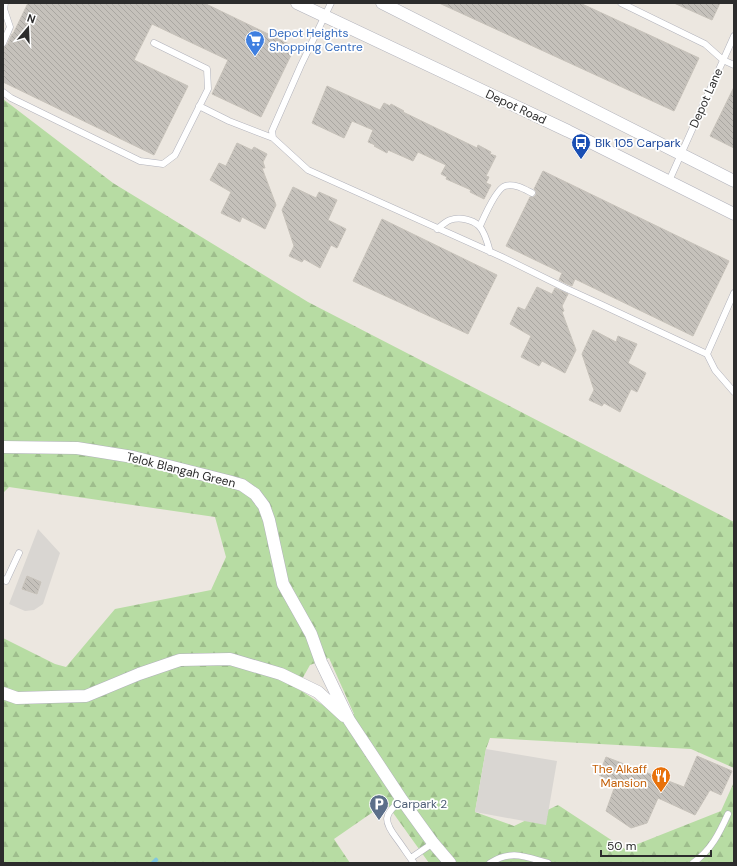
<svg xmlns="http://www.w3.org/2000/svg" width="737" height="866" viewBox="0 0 737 866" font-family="'DM Sans',sans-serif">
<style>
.forest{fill:url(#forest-firs);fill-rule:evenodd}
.plaza{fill:#d9d6d2}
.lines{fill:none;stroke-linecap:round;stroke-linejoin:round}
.stream{stroke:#80c8e1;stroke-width:4.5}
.building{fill:url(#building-back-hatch);stroke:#c7c2ba}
.service-casing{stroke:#b1b2bb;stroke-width:7}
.minor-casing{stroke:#b1b2bb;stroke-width:13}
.service{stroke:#fff;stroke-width:6}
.minor{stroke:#fff;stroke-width:12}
.labels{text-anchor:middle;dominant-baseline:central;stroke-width:3.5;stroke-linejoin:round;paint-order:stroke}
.shop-label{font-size:12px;fill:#366cbe;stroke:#fff;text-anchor:start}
.street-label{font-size:12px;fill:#2c2c2c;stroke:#fff}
.transit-label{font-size:12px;fill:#164399;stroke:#fff;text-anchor:start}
.food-label{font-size:12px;fill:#c56008;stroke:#fff;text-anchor:end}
.service-label{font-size:12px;fill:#4e5e75;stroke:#fff;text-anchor:start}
</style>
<defs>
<pattern id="forest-firs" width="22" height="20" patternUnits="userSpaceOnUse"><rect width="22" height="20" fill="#b7dca3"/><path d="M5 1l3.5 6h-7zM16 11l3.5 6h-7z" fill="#9ebd8c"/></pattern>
<pattern id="building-back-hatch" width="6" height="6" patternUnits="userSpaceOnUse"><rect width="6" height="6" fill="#c5c1bb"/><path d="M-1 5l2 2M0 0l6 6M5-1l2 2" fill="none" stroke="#a9a6a1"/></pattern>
</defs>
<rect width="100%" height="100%" fill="#ece7e0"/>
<!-- forest -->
<path class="forest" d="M3,99l110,84 195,119 426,220v246l-43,-19 -201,-11 -4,11 -11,63 39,14 44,-21 67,44 96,-38 13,-29v81h-305l-43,-60 -52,36 16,24h-347v-225l52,26 11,3 49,-58 96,-19 15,-33 -11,-40 -206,-30 -6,6zM329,658l25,56 -22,-3 -35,-23 13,-23z"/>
<!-- plaza -->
<path class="plaza" d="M38,529l22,24 -17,51 -9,6 -9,1 -16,-7z
M486,749l71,12 -11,64 -71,-13z"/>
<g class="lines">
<!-- stream -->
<path class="stream" d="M153,863l3,-3"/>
</g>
<!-- building -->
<path class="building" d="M28,3h176l91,44 -34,70 -49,-23 16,-34 -76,-36 -18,36 54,26 -34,69 -151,-73v-35l4,-2 5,-11h1z
M439,3h141l119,55 -25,53z
M674,3h46l-8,17z
M327,86l53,24 4,-7 6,3 1,-2 13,7 -1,1 74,36 1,-3 13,7 -1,2 6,2 -10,20 3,1 -3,6 5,2 -7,14 -14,-7 1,-2 -25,-11 1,-2 -6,-3 5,-9 -28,-13 -5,9 -25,-11 -1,3 -13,-7 1,-1 -7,-3 5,-12 -21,-9 -8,17 -32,-15z
M734,87v61l-24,-12z
M237,143l15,7 2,-3 13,7 -4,8 2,6h-3l14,37 -11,24 -23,-12 -2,5 -19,-9 10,-21 -21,-12 9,-17 7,3z
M543,171l186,90 -36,75 -118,-57 -3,7 -5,-2 -8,-4 3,-7 -56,-27 24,-49h4l2,-2v-4l-2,-2z
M293,187l23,11 3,-6 18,8 -9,20 18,9 -9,19 -6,-3 -11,23 -16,-9 -2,3 -13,-6 5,-10 -12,-36z
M382,219l115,56 -29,59 -115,-53z
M537,287l15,7 3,-6 13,6 -6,12 2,5 -2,1 14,38 -11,23 -23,-12 -3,5 -18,-9 10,-21 -21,-12 8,-17 7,3z
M593,330l23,12 2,-6 19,8 -9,19 18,10 -9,19 -6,-3 -11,23 -16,-9 -2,3 -13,-6 5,-10 -12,-36z
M27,576l14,6 -4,12 -15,-5z
M697,756l35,15 -11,24 -11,-5 -15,25 -37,-17 -11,25 -16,5 -25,-17 10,-28 -17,-8 7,-18 78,30z"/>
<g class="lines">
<defs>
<path id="service" d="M621,3l84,41 18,16 11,5
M3,43l7,-16 -6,-18 1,-6
M3,92l8,6 129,63 23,3 12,-9 33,-66 -1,-20 -53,-26
M199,106l30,15 44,17 35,32 194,87 63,31 35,16 107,50 8,16 19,22
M273,138l-1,-7 29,-66 30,-62
M669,181l65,-145
M480,226c4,-9 16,-37 25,-40 9,-3 19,3 27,7
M437,229c4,-3 8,-7 13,-9 9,-3 22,-1 29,6 6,6 9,18 11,26
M707,354l27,-61
M3,579l3,2 13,-28
M402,800c-19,14 -19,21 -5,39 6,8 11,16 17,24
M411,858l22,-15
M490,863c21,-14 36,-6 58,0
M693,863c18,-13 26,-29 35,-49"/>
<path id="minor" d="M297,3l271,128 166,83
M382,3l352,178
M3,447l74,1 56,9 95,24 14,4 13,9 9,12 5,14 14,64 28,50 10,28 28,58 53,80 31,43 17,20
M3,693l14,5 69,-2 53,-22 41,-14 50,-1 51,15 37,18 26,24"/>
</defs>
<!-- service casing -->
<use href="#service" class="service-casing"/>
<!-- minor casing -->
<use href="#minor" class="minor-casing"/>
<!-- service -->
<use href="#service" class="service"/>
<!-- minor -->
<use href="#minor" class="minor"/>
</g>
<!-- icons -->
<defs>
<symbol id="supermarket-pin" viewBox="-11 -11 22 30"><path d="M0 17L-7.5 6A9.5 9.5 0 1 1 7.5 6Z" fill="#3f7fe0" stroke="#fff"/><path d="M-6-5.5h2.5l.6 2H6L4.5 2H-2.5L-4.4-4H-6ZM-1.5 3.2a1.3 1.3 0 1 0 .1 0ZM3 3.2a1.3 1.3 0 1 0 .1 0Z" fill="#fff"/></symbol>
<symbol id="bus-pin" viewBox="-11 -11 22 30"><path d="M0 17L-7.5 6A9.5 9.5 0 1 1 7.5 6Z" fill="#1a4fb4" stroke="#fff"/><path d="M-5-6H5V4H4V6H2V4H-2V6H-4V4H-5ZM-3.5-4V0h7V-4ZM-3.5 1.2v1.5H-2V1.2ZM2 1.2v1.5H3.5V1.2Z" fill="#fff"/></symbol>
<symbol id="restaurant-pin" viewBox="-11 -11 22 30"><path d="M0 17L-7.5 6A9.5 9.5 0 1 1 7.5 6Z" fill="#e8710a" stroke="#fff"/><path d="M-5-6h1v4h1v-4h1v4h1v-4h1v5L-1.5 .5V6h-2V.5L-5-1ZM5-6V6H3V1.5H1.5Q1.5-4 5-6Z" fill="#fff"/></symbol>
<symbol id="parking-pin" viewBox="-11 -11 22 30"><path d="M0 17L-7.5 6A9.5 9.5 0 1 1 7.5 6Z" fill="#5c6f8a" stroke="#fff"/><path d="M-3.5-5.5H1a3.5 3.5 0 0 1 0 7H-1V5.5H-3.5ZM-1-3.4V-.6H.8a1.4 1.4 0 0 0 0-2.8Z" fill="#fff"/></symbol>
</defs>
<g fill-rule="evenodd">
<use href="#supermarket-pin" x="244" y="29" width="22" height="30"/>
<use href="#bus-pin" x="570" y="132" width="22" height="30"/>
<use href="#restaurant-pin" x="650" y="765" width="22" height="30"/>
<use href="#parking-pin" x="368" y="793" width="22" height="30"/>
</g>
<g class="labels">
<!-- shop labels -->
<g class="shop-label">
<text x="269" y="33">Depot Heights<tspan x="269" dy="14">Shopping Centre</tspan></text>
</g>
<!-- street labels -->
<g class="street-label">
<text transform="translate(706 98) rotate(-66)">Depot Lane</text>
<text transform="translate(516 107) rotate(25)">Depot Road</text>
<text transform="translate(181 470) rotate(14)">Telok Blangah Green</text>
</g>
<!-- transit labels -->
<g class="transit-label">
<text x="595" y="143">Blk 105 Carpark</text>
</g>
<!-- food labels -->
<g class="food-label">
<text x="647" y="769">The Alkaff<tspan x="647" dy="14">Mansion</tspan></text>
</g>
<!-- service labels -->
<g class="service-label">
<text x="393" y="804">Carpark 2</text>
</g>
</g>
<!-- border -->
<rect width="737" height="866" fill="none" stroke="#2c2c2c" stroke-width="8"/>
<!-- north arrow -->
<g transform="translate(28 28) rotate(19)" stroke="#ffffff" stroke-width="3" paint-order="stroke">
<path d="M0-3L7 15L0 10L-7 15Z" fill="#2c2c2c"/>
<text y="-6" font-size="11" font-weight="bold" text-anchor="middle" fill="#2c2c2c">N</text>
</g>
<!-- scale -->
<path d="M601 850v6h110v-6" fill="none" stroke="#2c2c2c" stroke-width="2"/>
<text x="607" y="850" font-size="12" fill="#2c2c2c" stroke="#ffffff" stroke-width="3" paint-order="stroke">50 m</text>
</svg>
